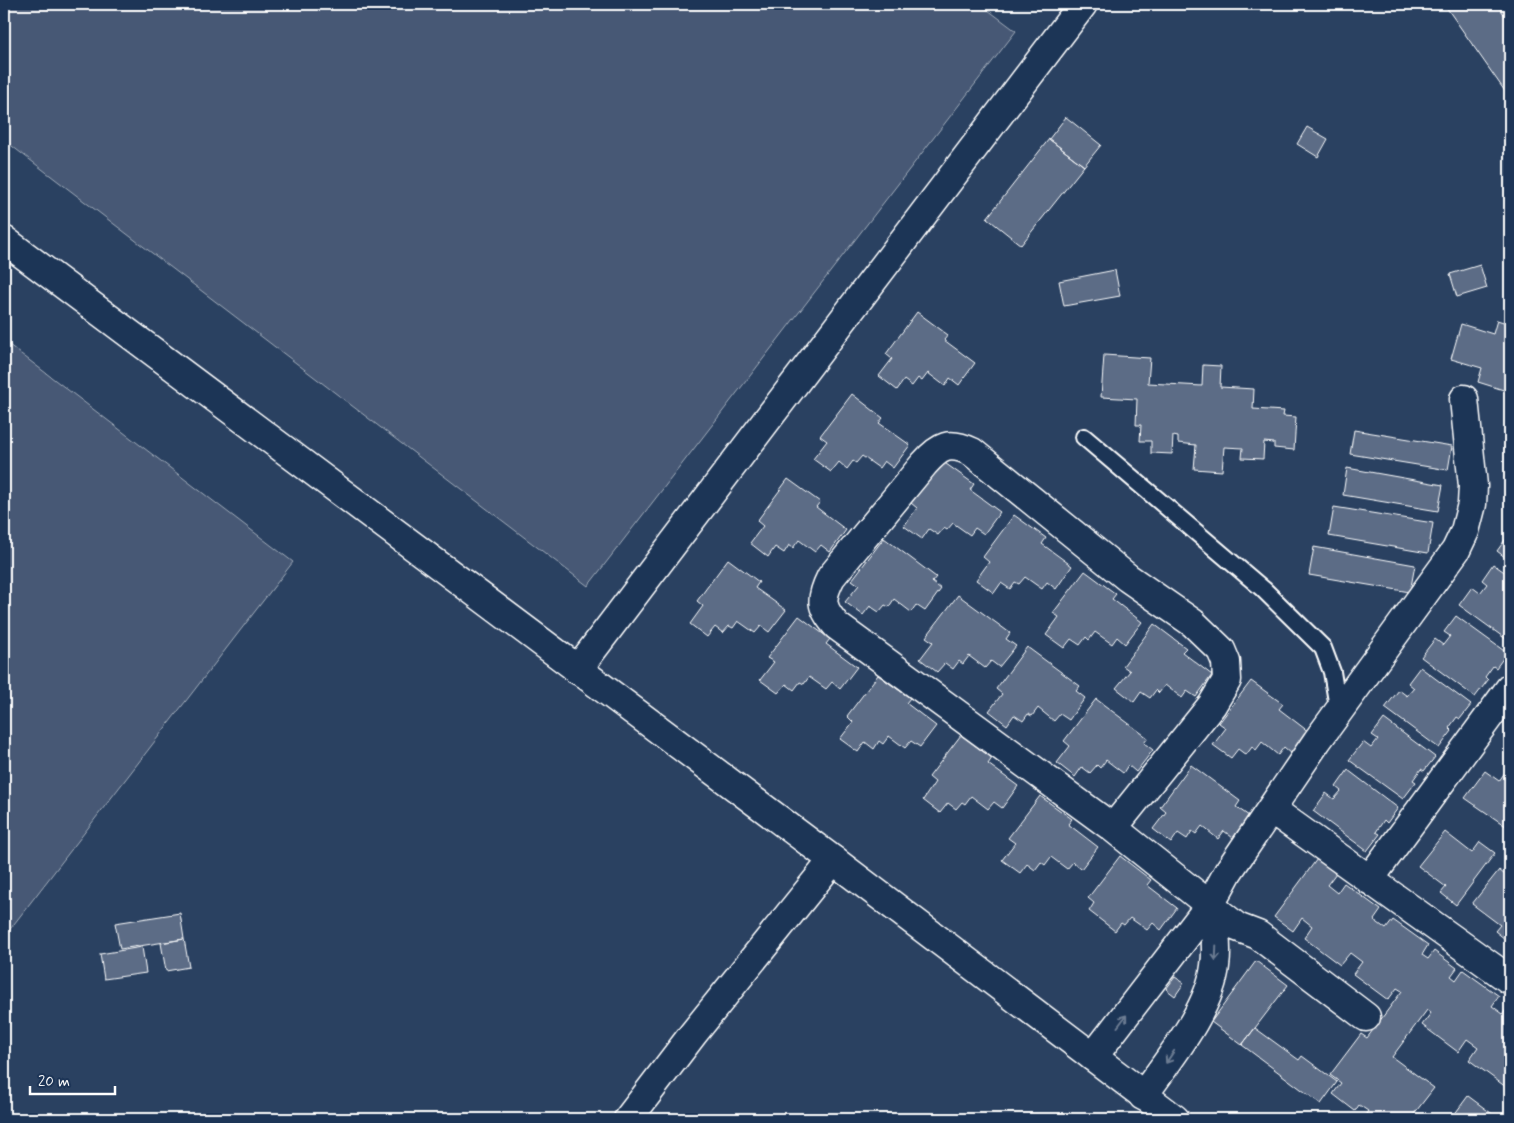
<svg xmlns="http://www.w3.org/2000/svg" width="1514" height="1123" viewBox="0 0 1514 1123" font-family="Mynerve,sans-serif">
<style>
.green{fill:#465975;stroke:#a2acba}
.building{fill:#5b6c86;stroke:#fff}
.lines{fill:none;stroke-linecap:round;stroke-linejoin:round}
.service-casing{stroke:#fff;stroke-width:20}
.minor-casing{stroke:#fff;stroke-width:31}
.tertiary-casing{stroke:#fff;stroke-width:31}
.service{stroke:#1d3557;stroke-width:16}
.minor{stroke:#1d3557;stroke-width:28}
.tertiary{stroke:#1d3557;stroke-width:28}
.oneway{stroke:#6c7c92}
</style>
<rect width="100%" height="100%" fill="#2a4161"/>
<filter id="ink" filterUnits="userSpaceOnUse"><feTurbulence type="fractalNoise" baseFrequency=".02" numOctaves="2"/><feDisplacementMap in="SourceGraphic" scale="10" xChannelSelector="R" yChannelSelector="G"/><feConvolveMatrix kernelMatrix="1 2 1 2 8 2 1 2 1" color-interpolation-filters="sRGB"/></filter>
<g filter="url(#ink)">
<!-- green -->
<path class="green" d="M4,4h976l36,27 -428,555 -584,-446z
M4,341l289,221 -289,375z"/>
<!-- building -->
<path class="building" d="M1444,4h53l13,19v73l-1,1z
M1066,117l35,28 -17,21 -35,-27z
M1307,127l21,12 -10,18 -21,-13z
M1049,139l35,27 -63,79 -34,-27z
M1480,265l7,23 -30,9 -7,-23z
M1115,270l5,26 -56,10 -5,-25z
M917,312l31,23 -4,5 31,23 -16,22 -9,-7 -5,8 -17,-13 -6,8 -4,-3 -6,8 -8,-6 -7,10 -18,-14 13,-17 -6,-5z
M1497,320l13,4v68l-32,-10 4,-14 -31,-9 10,-35 32,10z
M1104,355l46,3 -2,25 54,3 1,-21 18,1 -1,21 34,2 -1,20 31,2 -1,5 13,1 -2,33 -20,-2v-5l-10,-1 -1,17 -21,-1 1,-10 -19,-1 -2,24 -28,-2 2,-24 -18,-2v-6l-5,-1 -1,18 -21,-1v-12h-11l1,-16h-5l1,-26 -36,-2z
M852,394l31,24 -4,5 31,22 -17,23 -9,-7 -5,7 -17,-12 -6,7 -3,-2 -6,8 -8,-7 -8,10 -18,-13 14,-18 -7,-5z
M1354,430l98,16 -4,24 -98,-16z
M942,461l32,23 -4,6 30,22 -16,22 -9,-6 -5,7 -17,-12 -6,7 -3,-2 -6,7 -9,-6 -7,10 -18,-13 13,-18 -6,-5z
M1347,468l96,17 -5,26 -95,-16z
M788,479l32,23 -4,5 30,23 -16,22 -9,-7 -6,7 -16,-12 -6,8 -4,-3 -5,8 -9,-6 -7,10 -18,-14 13,-17 -6,-5z
M1334,507l99,16 -5,30 -99,-17z
M1014,515l32,23 -4,6 30,22 -16,23 -9,-7 -5,7 -17,-12 -6,7 -4,-2 -5,7 -9,-6 -7,10 -18,-13 13,-18 -6,-5z
M1510,533v28l-13,-10z
M884,538l52,39 -4,5 9,7 -16,22 -9,-6 -5,7 -17,-13 -5,8 -4,-2 -6,7 -9,-6 -7,9 -18,-13 14,-17 -7,-5z
M1314,547l101,18 -5,27 -101,-17z
M728,559l31,23 -4,6 31,22 -17,22 -8,-6 -6,7 -17,-12 -5,7 -4,-2 -6,7 -8,-6 -8,10 -17,-13 13,-18 -6,-5z
M1493,564l17,12v66l-51,-37 13,-18 8,6 7,-9 -5,-4z
M1085,571l31,23 -4,5 30,23 -17,22 -8,-7 -5,7 -17,-12 -6,8 -3,-3 -6,8 -9,-6 -7,9 -18,-13 13,-18 -6,-4z
M958,595l52,38 -4,6 10,7 -17,21 -8,-6 -6,7 -16,-12 -6,8 -4,-3 -6,8 -8,-6 -8,9 -17,-13 13,-17 -7,-5z
M799,616l31,23 -4,5 31,23 -17,22 -8,-7 -6,7 -17,-12 -5,7 -4,-2 -6,8 -8,-6 -8,9 -18,-13 14,-18 -7,-4z
M1456,616l51,37 -11,15 -3,-2 -8,11 3,3 -13,17 -54,-40 14,-18 8,6 7,-9 -6,-4z
M1154,624l32,24 -4,4 30,23 -16,22 -9,-6 -5,7 -17,-13 -6,8 -3,-3 -6,8 -9,-6 -7,10 -18,-14 14,-17 -7,-5z
M1027,647l53,39 -4,5 9,7 -16,22 -9,-6 -6,7 -16,-13 -6,8 -4,-2 -5,7 -9,-6 -7,10 -18,-14 13,-17 -6,-5z
M1420,667l51,38 -11,14 -3,-2 -8,11 3,3 -13,17 -54,-40 14,-18 8,6 7,-8 -6,-5z
M878,675l32,23 -4,5 30,23 -16,21 -9,-6 -6,7 -16,-12 -6,8 -4,-3 -5,8 -9,-7 -7,10 -18,-13 13,-17 -6,-6z
M1251,681l32,23 -4,5 30,23 -17,22 -8,-7 -6,8 -16,-13 -6,8 -4,-3 -6,8 -8,-6 -7,9 -18,-13 13,-17 -7,-5z
M1096,699l52,39 -4,5 9,7 -17,22 -8,-7 -5,8 -17,-13 -6,8 -3,-3 -7,8 -8,-6 -7,10 -18,-14 13,-17 -6,-5z
M1384,719l51,38 -11,14 -3,-2 -8,11 3,2 -13,17 -54,-39 14,-18 8,6 7,-9 -6,-4z
M961,735l31,23 -4,6 30,22 -16,22 -8,-6 -6,7 -17,-13 -6,8 -3,-2 -6,7 -8,-6 -8,10 -17,-13 12,-18 -6,-5z
M1191,765l49,36 -4,6 13,9 -16,22 -9,-7 -6,8 -16,-13 -6,8 -4,-3 -5,8 -9,-6 -7,10 -18,-14 13,-17 -6,-5z
M1510,765v64l-45,-31 20,-27 14,10z
M1348,770l50,38 -11,15 -3,-3 -8,12 4,2 -13,17 -54,-40 13,-18 8,6 7,-8 -5,-4z
M1040,796l32,23 -4,5 30,23 -17,22 -8,-7 -6,7 -16,-12 -6,8 -4,-3 -6,8 -8,-6 -7,9 -18,-13 13,-17 -7,-5z
M1445,832l27,21 8,-11 15,11 -39,52 -15,-12 5,-6 -28,-21z
M1120,856l31,24 -4,5 30,23 -16,22 -8,-7 -6,7 -17,-12 -6,7 -3,-2 -6,8 -26,-20 5,-8 -6,-5z
M1317,859l19,14 -9,12 10,8 7,-10 37,27 -7,10 12,9 7,-9 35,25 -6,10 6,4 6,-8 23,17 -6,8 5,4 7,-10 36,26 -7,10 11,8 7,-10v77l-4,6 -37,-27 9,-13 -11,-8 -9,13 -36,-27 9,-12 -4,-3 -35,47 42,31 -24,31h-44l-2,-2 4,-6 -9,-6 -4,6 -22,-17 8,-11 -11,-8 31,-41 6,4 35,-47 -5,-3 -9,12 -35,-26 9,-12 -12,-9 -10,12 -36,-27 8,-12 -10,-8 -9,13 -19,-14z
M1499,870l11,9v64l-15,-12 5,-6 -28,-21z
M180,913l4,26 -64,10 -5,-26z
M184,939l5,28 -23,4 -5,-28z
M142,947l4,26 -42,6 -4,-25z
M1256,961l32,24 -46,60 -31,-23z
M1175,977l9,6 -9,13 -9,-7z
M1255,1028l44,32 3,-4 35,26 -16,22 -79,-59z
M1468,1096l31,23h-48z"/>
<g class="lines">
<defs>
<path id="service" d="M1084,437l179,152 60,59 9,24 7,41"/>
<path id="minor" d="M577,670l506,-666
M1271,809l239,171
M1113,828l99,-123 15,-25 -1,-18 -5,-12 -28,-27 -65,-45 -156,-126c-23,-11 -32,-6 -48,12l-93,113c-11,22 -11,30 6,49l276,202 124,99 21,8 108,82
M1369,880l141,-192
M1093,1057l117,-152 18,-33 89,-131 139,-191 9,-19 7,-27 1,-18 -9,-87
M1143,1096c25,-36 67,-86 72,-130 3,-21 -1,-41 -5,-61
M628,1119l65,-85 140,-174"/>
<path id="tertiary" d="M4,240l829,620 342,259"/>
</defs>
<!-- service casing -->
<use href="#service" class="service-casing"/>
<!-- minor casing -->
<use href="#minor" class="minor-casing"/>
<!-- tertiary casing -->
<use href="#tertiary" class="tertiary-casing"/>
<!-- service -->
<use href="#service" class="service"/>
<!-- minor -->
<use href="#minor" class="minor"/>
<!-- tertiary -->
<use href="#tertiary" class="tertiary"/>
</g>
<!-- one-way arrows -->
<defs><path id="oneway-shaft" d="M-6 0H5M1.5-3L5.5 0L1.5 3" fill="none" stroke-width="1.6" stroke-linecap="round" stroke-linejoin="round" transform="scale(1.25)"/></defs>
<g class="oneway">
<use href="#oneway-shaft" transform="translate(1216 953) rotate(92)"/>
<use href="#oneway-shaft" transform="translate(1122 1021) rotate(-53)"/>
<use href="#oneway-shaft" transform="translate(1170 1057) rotate(124)"/>
</g>
</g>
<!-- margin -->
<rect width="1514" height="1123" fill="none" stroke="#1d3557" stroke-width="20"/>
<rect x="10" y="10" width="1494" height="1103" fill="none" stroke="#fff" stroke-width="2" filter="url(#ink)"/>
<!-- scale -->
<path d="M30 1086v8h85v-8" fill="none" stroke="#ffffff" stroke-width="2.5"/>
<text x="38" y="1086" font-size="15" fill="#ffffff" stroke="#1d3557" stroke-width="4" paint-order="stroke">20 m</text>
</svg>
